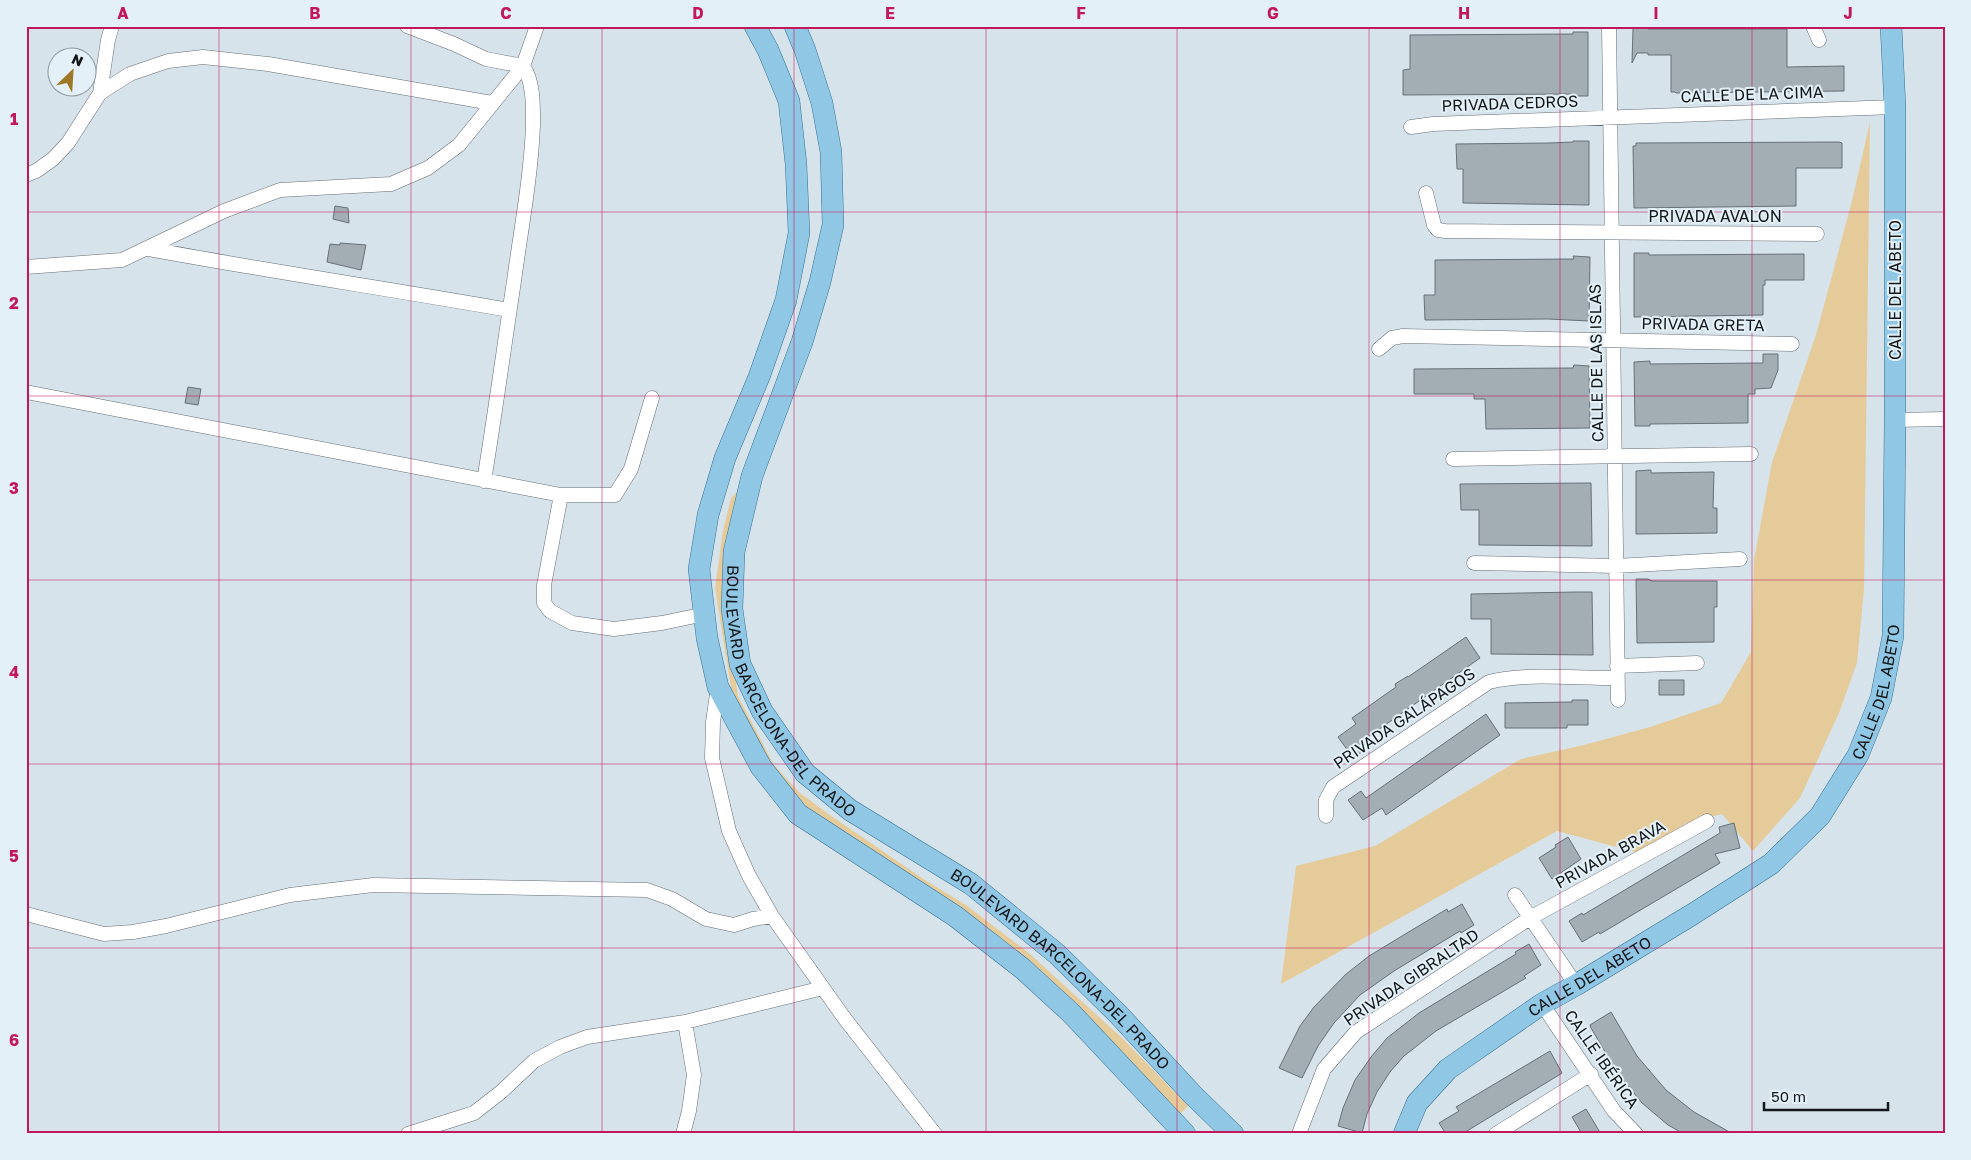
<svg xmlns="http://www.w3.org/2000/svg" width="1971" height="1160" viewBox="0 0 1971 1160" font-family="'Golos Text',sans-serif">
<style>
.green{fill:#e5cb9a}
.building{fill:#a2adb4;stroke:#667077}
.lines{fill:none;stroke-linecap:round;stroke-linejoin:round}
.minor-casing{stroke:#646e75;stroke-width:15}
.primary-casing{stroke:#347193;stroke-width:22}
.minor{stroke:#fff;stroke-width:14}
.primary{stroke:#90c7e5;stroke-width:21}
.grid{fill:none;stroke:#c2185b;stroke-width:1;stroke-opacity:0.55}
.labels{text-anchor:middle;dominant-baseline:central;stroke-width:4;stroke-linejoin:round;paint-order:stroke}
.street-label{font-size:16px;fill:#131719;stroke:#e4f0f8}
.neatline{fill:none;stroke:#c2185b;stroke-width:2}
.grid-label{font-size:16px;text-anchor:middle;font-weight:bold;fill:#c2185b}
</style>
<rect width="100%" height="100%" fill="#d7e3eb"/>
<!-- green -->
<path class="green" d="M1870,122l-6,467 -7,74 -18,50 -39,85 -47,53 -31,-37 -35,9 -48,30 -82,-22 -276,153 15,-118 79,-20 146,-87 63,-14 66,-18 71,-24 30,-51 3,-92 18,-98 44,-127 36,-134z
M738,491l-16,94 16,111 36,69 25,27 28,21 98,67 41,25 64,49 93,85 65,67 -10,10 -122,-128 -234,-166 -28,-24 -26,-31 -35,-67 -18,-112 8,-58 8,-32z"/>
<!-- building -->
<path class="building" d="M1633,28h16l-1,1h139v38l57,-1v25l-168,2 -1,-1h-4v-37h-23v-2h-11l-5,10z
M1573,32h15v64h-16l1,-2 -170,1v-25l7,-1v-34l163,-1z
M1573,141h16v64l-126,-2v-34h-6l-1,-25 93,-1 24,-1z
M1839,142l3,1v25h-46v38l-162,2 -1,-62h3v-3z
M335,206l13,2 1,15 -16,-4z
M340,243l26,2 -5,25 -34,-8 3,-18 10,1z
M1634,253h15v2l155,-1v26h-39v5h-2v30l-129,2z
M1573,256l17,1 -1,64 -41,-2 -123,1 -1,-25h11v-35l139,-1z
M1763,354h15v16l-7,18 -16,1v5h-7v29l-98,1v2h-15l-1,-64 16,-1v3l113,-1z
M1574,365l15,1 1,62 -104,1 -1,-30h-11v-5h-60v-25l159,-1z
M188,387l13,2 -3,16 -13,-2z
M1651,470v3l63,-1 -1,36h4v25l-81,1v-63z
M1591,483l1,63 -113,-1v-35h-18l-1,-26z
M1636,579h12l4,2h65v26h-3v35l-77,1z
M1576,592h16l1,63 -102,-1v-35h-20v-25z
M1466,637l14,21 -119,84 5,7 -13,9 -15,-21 18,-13 -4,-6 44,-31 -1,-3 13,-8v1z
M1659,680h25v15h-25z
M1572,700h16v25h-21v3h-62v-25l67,-1z
M1486,714l14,21 -114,80 -4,-7 -19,12 -15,-20 13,-9 5,7z
M1734,823l6,25 -25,6 5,9 -120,71 -1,-2 -17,10 -13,-21 13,-8 1,2 137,-82 -1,-6z
M1568,837l13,22 -29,20 -13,-21 17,-11 -1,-2z
M1462,904l12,21 -13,8 -1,-2 -66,40 -34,24 -26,28 -16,23 -16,32 -23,-10 21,-42 14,-19 31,-32 24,-19 38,-23 40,-24 1,3z
M1529,944l12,21 -17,11 2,2 -90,53 -32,25 -14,16 -13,20 -10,22 -5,19 -24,-7 5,-18 12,-28 16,-23 16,-19 32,-25 97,-59 -1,-2z
M1611,1012l26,44 29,34 28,22 39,22h-49l-16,-9 -26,-22 -25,-31 -26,-44 -1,-3z
M1550,1051l12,22 -3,2 -97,59h-16l-7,-11 20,-12 -3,-4z
M1586,1109l15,25h-19l-10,-17z"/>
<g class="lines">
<defs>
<path id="minor" d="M407,26l47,18 32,15 37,7c11,16 10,41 10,59 -2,52 -12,104 -19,156 -10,66 -19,133 -30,200
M1609,26l9,674
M1813,26l6,14
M100,93l30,-19 38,-13 35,-4 65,7 224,39
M1411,127l22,-3 462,-17
M26,175l10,-4 17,-12 15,-16 32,-50 8,-53 4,-14
M1426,193l8,32 4,5 7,1 372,3
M149,249c119,22 240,40 360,61
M26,267l96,-7 102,-49 56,-21 111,-6 37,-16 31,-23 64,-79 14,-40
M1379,349l13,-11 11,-2 389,8
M26,392l535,103h54l16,-26 21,-71
M1895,420l50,-1
M1453,459l298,-5
M561,495l-17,90v18l6,8 22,12 42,6 48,-6 43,-9
M1474,563l142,3 124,-7
M1617,666l80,-3
M718,687l-5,35 -1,36 17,73 20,45 23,40 73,103 90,115
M1326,816v-16l7,-13 156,-105c41,-10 87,-3 128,-4
M1515,895l61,90
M26,914l78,20 29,-2 33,-6 124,-31 83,-10 274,5 25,9 34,20 28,6 19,-6 19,-3
M1542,1004l72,107 22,23
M1300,1131l24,-62 32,-37 174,-114 177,-97
M408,1134l66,-21 27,-21 33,-31 26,-14 27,-10 98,-15 138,-34
M683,1134l6,-23 5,-36 -9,-53
M1496,1134l95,-60"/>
<g id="primary">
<path d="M755,26l13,24 21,51 7,63 3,69 -13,67 -27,77 -34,81 -17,57 -9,54 8,69 11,49 43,80 37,47 157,102 68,53 48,44 114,121"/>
<path id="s1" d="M795,26l10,24 17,53 9,49 2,73 -13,57 -18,60 -50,134 -18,76 -2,57 8,55 22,47 43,62 45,37 121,74 86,70 61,60 74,80 41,40"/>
<path id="s2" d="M1404,1134l13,-31 31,-34 94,-65 34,-19 117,-71 78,-50 49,-48 38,-61 23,-57 12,-62 2,-216v-313l-4,-81"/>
</g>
</defs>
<!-- minor casing -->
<use href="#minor" class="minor-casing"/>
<!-- primary casing -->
<use href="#primary" class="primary-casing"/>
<!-- minor -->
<use href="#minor" class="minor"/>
<!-- primary -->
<use href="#primary" class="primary"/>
</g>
<!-- grid -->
<path class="grid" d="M219,26v1108M411,26v1108M602,26v1108M794,26v1108M986,26v1108M1177,26v1108M1369,26v1108M1560,26v1108M1752,26v1108M26,212h1919M26,396h1919M26,580h1919M26,764h1919M26,948h1919"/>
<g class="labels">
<!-- street labels -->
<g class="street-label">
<text transform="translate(1752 94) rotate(-2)">CALLE DE LA CIMA</text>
<text transform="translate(1510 103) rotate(-2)">PRIVADA CEDROS</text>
<text x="1715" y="216">PRIVADA AVALON</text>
<text transform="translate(1895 290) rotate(-90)">CALLE DEL ABETO</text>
<text transform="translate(1703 324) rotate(1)">PRIVADA GRETA</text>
<text transform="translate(1596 363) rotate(-91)">CALLE DE LAS ISLAS</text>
<text stroke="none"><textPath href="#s1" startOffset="705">BOULEVARD BARCELONA-DEL PRADO</textPath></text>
<text stroke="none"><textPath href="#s2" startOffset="669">CALLE DEL ABETO</textPath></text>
<text transform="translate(1404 718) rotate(-34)">PRIVADA GALÁPAGOS</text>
<text transform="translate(1610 854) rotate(-29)">PRIVADA BRAVA</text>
<text stroke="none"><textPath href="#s1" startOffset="1110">BOULEVARD BARCELONA-DEL PRADO</textPath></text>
<text transform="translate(1411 977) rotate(-34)">PRIVADA GIBRALTAD</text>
<text stroke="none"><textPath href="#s2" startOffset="249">CALLE DEL ABETO</textPath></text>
<text transform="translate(1602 1059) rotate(55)">CALLE IBÉRICA</text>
</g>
</g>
<!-- border -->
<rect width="1971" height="1160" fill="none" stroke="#e4f0f8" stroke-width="55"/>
<!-- north arrow -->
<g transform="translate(72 72) rotate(25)"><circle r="24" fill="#e4f0f8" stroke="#90999f"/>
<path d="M0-4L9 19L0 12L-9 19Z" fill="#9e7824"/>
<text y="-8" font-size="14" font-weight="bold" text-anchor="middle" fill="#131719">N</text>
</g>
<!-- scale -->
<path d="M1764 1102v8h124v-8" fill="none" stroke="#131719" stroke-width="2.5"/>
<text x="1771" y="1102" font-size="15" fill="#131719" stroke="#e4f0f8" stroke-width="4" paint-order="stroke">50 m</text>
<rect x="28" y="28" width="1916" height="1104" class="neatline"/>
<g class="grid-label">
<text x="123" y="19">A</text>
<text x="315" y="19">B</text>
<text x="506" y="19">C</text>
<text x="698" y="19">D</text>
<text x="890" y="19">E</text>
<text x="1081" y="19">F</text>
<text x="1273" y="19">G</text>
<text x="1464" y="19">H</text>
<text x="1656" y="19">I</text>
<text x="1848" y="19">J</text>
<text x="14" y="125">1</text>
<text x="14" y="309">2</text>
<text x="14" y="494">3</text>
<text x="14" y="678">4</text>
<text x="14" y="862">5</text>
<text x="14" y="1046">6</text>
</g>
</svg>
